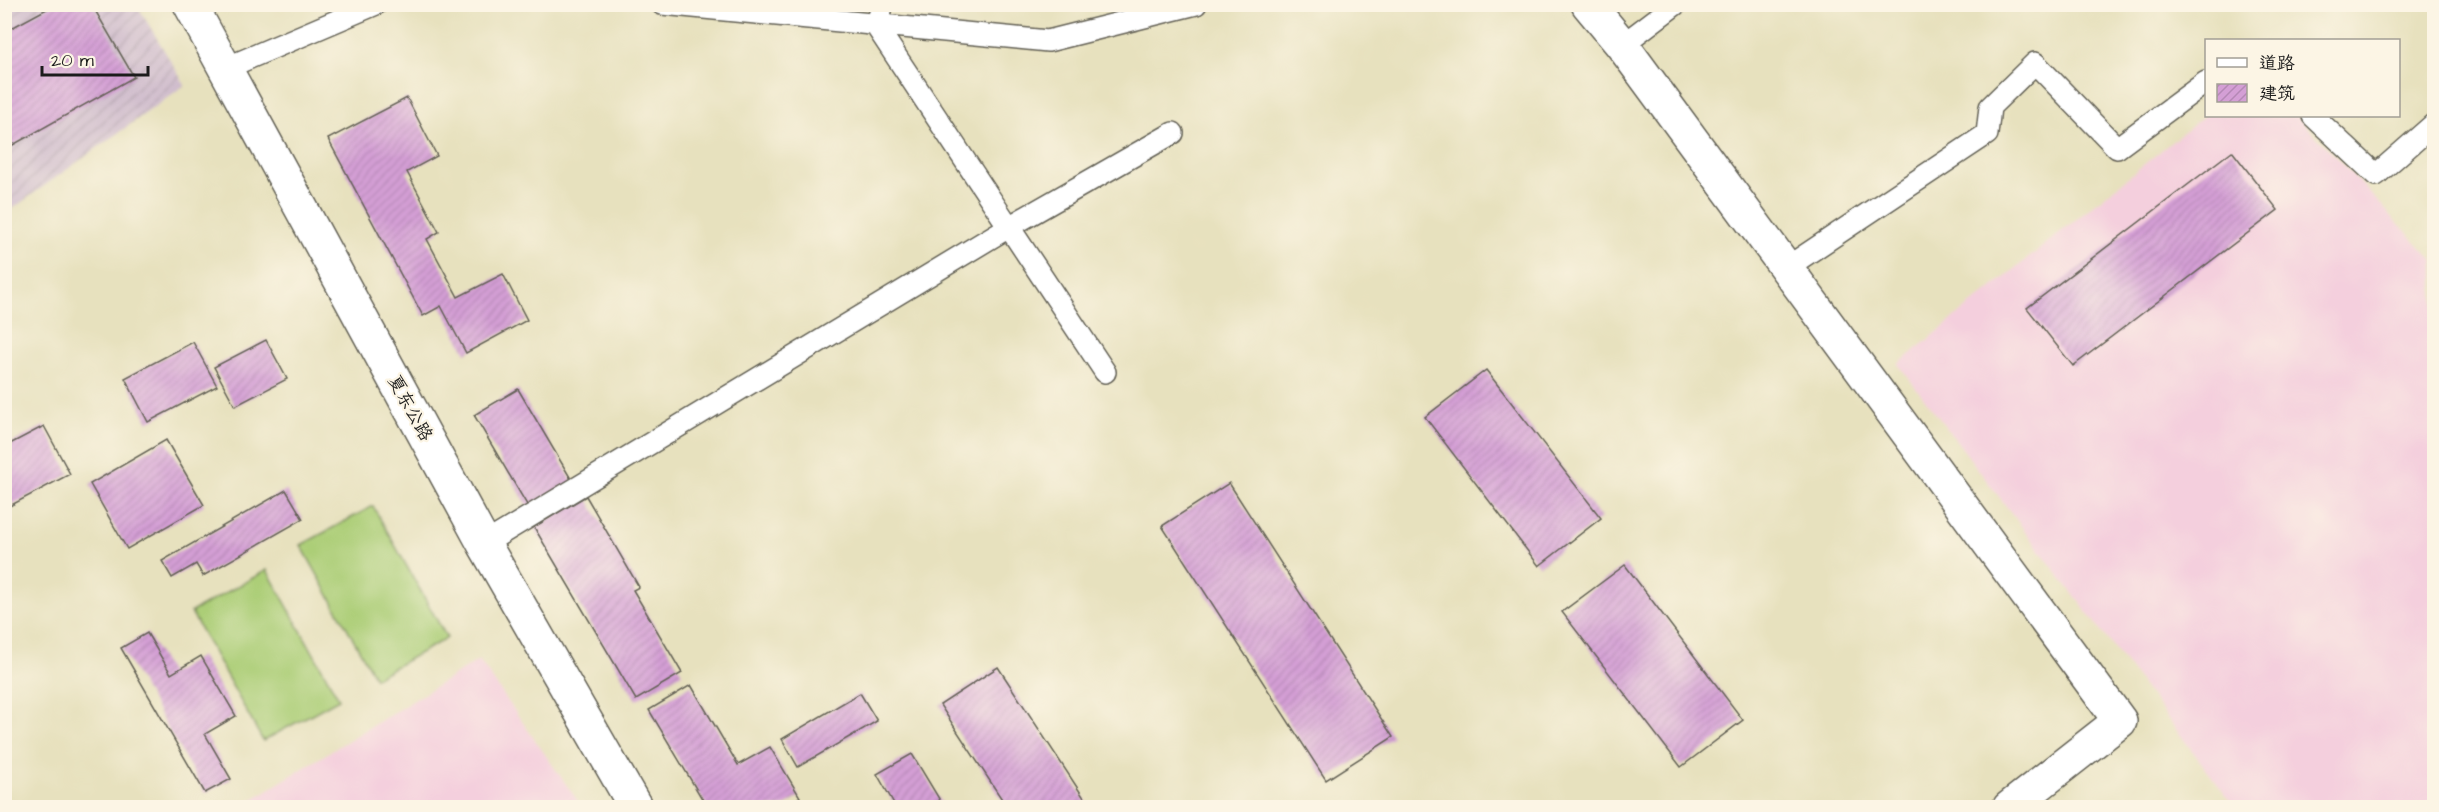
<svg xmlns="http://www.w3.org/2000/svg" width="2439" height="812" viewBox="0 0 2439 812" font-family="'Architects Daughter','LXGW WenKai TC',sans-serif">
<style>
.built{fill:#f4cfdd}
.industrial{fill:url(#industrial-furrows)}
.pitch{fill:#acce77;stroke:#64754a;stroke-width:1.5}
.building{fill:url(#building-hatch)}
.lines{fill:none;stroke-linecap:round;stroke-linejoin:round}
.service-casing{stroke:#636155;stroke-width:24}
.minor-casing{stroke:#636155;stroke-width:36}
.secondary-casing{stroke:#636155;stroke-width:36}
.service{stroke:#fff;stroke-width:21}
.minor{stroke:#fff;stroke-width:33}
.secondary{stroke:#fff;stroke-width:33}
.labels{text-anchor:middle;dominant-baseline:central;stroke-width:4.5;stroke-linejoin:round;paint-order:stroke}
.street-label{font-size:18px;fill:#1c1c1c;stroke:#fcf5e5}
</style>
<defs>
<pattern id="industrial-furrows" width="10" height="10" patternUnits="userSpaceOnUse" patternTransform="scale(1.5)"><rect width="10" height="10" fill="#d0bdcd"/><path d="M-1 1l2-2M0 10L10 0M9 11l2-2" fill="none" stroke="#b2a2af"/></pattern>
<pattern id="building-hatch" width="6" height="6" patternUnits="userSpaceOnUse" patternTransform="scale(1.5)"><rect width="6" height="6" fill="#d49fd5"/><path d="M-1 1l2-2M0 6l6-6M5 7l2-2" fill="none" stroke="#b588b6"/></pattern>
</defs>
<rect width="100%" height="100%" fill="#fcf5e5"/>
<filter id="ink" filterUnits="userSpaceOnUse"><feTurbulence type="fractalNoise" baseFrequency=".0167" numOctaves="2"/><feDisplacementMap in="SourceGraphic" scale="12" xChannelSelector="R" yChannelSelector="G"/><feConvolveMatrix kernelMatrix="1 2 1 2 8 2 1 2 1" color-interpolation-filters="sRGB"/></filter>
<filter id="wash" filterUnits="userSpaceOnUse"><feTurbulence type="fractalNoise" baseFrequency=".008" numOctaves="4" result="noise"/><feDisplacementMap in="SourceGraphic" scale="24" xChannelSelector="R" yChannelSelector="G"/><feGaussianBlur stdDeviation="1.35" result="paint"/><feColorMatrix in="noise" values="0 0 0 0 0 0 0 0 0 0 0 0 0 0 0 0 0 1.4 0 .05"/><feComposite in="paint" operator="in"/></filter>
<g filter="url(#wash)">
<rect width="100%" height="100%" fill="#e7e1be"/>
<!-- built -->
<path class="built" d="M2206,114l91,2 137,145v546h-199l-337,-443z
M479,660l103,147h-342z"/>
<!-- industrial -->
<path class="industrial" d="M5,5h132l48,80 -180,129z"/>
<!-- pitch -->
<path class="pitch" d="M373,506l74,132 -72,40 -74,-133z
M267,570l72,129 -76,42 -72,-129z"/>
<g id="blocks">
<!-- building -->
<path class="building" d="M54,5h38l42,72 -130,73v-118z
M407,98l30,58 -30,16 32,60 -12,7 31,58 45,-23 24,46 -61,33 -25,-47 -18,10 -95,-177z
M2232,151l46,59 -205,156 -46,-58z
M266,340l21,39 -52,27 -21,-39z
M193,342l24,44 -69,36 -23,-44z
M1486,370l115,148 -62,48 -114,-149z
M518,389l56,95 -44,26 -56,-95z
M44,426l26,48 -66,35v-62z
M166,440l38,65 -77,44 -37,-65z
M1229,483l164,254 -67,43 -164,-254z
M286,490l17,29 -100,57 -7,-12 -24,14 -10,-17z
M586,496l53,91 -6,3 49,83 -46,27 -102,-173z
M1625,565l118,155 -62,47 -119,-155z
M147,633l24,41 30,-18 35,60 -31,18 26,45 -26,14 -84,-145z
M998,667l92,140h-83l-67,-102z
M691,685l47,80 32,-18 30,50 -17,10h-76l-58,-97z
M860,693l17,28 -79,46 -16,-28z
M912,754l32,53h-48l-19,-33z"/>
</g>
</g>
<g filter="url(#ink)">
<use href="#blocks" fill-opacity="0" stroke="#636155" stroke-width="1.5"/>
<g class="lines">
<defs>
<path id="service" d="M662,4l386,37 148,-37
M883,4l-7,22 229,346
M1622,45l54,-41
M226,68l150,-64
M2313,116l63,59 58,-51
M1786,268l201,-134 3,-27 45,-44 82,85 89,-66
M484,544l523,-316 166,-95"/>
<path id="minor" d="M1588,4l34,41 498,676 -111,87"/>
<path id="secondary" d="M190,4l294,540 152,264"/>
</defs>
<!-- service casing -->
<use href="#service" class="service-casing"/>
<!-- minor casing -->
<use href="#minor" class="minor-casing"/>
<!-- secondary casing -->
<use href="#secondary" class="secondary-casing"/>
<!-- service -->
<use href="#service" class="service"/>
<!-- minor -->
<use href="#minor" class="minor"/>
<!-- secondary -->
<use href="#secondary" class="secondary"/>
</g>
</g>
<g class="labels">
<!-- street labels -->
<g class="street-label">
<text transform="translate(410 408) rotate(61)">夏东公路</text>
</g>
</g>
<!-- margin -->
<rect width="2439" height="812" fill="none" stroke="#fcf5e5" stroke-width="24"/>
<!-- legend -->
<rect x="2205" y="39" width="195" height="78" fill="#fcf5e5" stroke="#a29e95" stroke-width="1.5"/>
<rect x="2217" y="58" width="30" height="9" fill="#ffffff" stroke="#a29e95" stroke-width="1.5"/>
<text x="2259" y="69" font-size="18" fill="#1c1c1c">道路</text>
<rect x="2217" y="84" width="30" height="18" fill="url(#building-hatch)" stroke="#a29e95" stroke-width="1.5"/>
<text x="2259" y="99" font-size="18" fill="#1c1c1c">建筑</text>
<!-- scale -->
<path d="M42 66v9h106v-9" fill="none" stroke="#1c1c1c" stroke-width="3"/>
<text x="51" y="66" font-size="18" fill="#1c1c1c" stroke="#fcf5e5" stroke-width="4.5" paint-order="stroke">20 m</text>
</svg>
